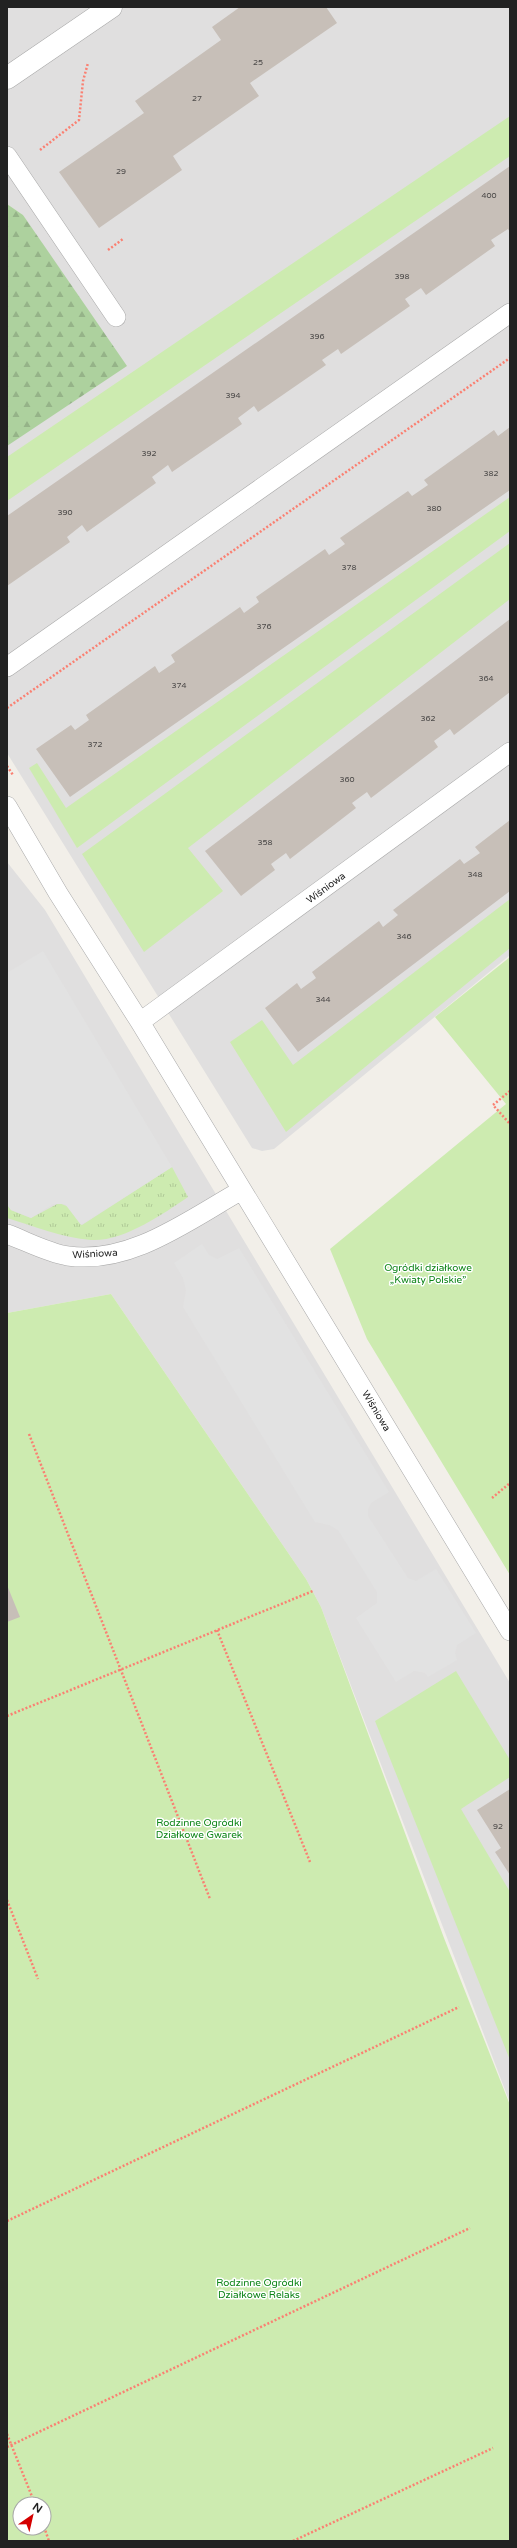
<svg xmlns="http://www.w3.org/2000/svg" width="517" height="2548" viewBox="0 0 517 2548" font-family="'Varela Round',sans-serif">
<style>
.residential{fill:#e0dfdf}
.grass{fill:url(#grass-tufts)}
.forest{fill:url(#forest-firs)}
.garden{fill:#cdebb0;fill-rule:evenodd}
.parking{fill:#e2e2e2}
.building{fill:#c7bfb8}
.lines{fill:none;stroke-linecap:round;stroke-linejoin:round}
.service-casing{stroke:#a9a9a9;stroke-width:20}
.minor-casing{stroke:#a9a9a9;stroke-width:23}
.path{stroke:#fa8072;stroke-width:2.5;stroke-dasharray:2 2;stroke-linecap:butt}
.service{stroke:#fff;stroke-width:19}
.minor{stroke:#fff;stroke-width:22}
.labels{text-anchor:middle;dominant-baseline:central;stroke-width:3;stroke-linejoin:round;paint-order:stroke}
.number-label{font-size:8px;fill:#4b4948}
.street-label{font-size:10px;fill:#222;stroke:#fff}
.park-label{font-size:10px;fill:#0c8416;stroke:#fff}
</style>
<defs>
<pattern id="grass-tufts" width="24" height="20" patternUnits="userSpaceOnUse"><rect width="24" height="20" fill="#cdebb0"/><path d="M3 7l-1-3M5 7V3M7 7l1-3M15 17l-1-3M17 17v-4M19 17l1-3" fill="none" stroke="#b0c997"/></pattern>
<pattern id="forest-firs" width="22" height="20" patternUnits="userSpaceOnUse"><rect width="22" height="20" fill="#add19e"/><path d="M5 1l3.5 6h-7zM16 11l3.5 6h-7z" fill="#95b388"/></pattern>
</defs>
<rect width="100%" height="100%" fill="#f2efe9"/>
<!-- residential -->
<path class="residential" d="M7,7h503v948l-236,194 -12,2 -10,-3 -245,-395v-307l26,-214 -10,-17 -16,-11z
M7,862l38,48 465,773v420l-189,-496 -15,-28 -195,-285 -104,19z"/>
<!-- grass -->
<path class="grass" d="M172,1167l16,30c-25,17 -65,45 -97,43 -29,-2 -57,-14 -84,-22v-13l4,5 20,8 28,-15 10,4 13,18z"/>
<!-- forest -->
<path class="forest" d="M7,204l16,11 104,151 -120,80z"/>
<!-- garden -->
<path class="garden" d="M510,116v40l-503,345v-44z
M510,497v34l-433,317 -48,-80 8,-5 29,45z
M510,543v56l-322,249 35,43 -79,61 -62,-98z
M510,899v49l-224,184 -56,-90 32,-22 31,45z
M510,957v618l-143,-236 -37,-90 176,-145 -71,-87z
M111,1294l195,285 15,28 123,331 66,167v436h-503v-1228zM20,2504h24v24h-24z
M456,1671l54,89v17l-49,32 49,83v168l-135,-339z"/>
<!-- parking -->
<path class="parking" d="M43,951l129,216 -91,58 -16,-21h-12l-22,14 -20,-8 -4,-6v-231z
M202,1244l7,11 8,4 22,-11 150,244 -18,11 -3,6v7l40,62 8,3 20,-12 40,64 -19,12 -2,8 2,7 -29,17 -3,-4 -11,-2 -18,11 -40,-64 21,-15v-11l-39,-62 -9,-5 -14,-3 -132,-215 3,-16 -3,-13 -9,-15z"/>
<!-- building -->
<path class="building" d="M240,7h86l11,16 -87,60 9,13 -86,60 9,14 -83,58 -40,-56 85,-59 -9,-12 86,-61 -9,-13z
M510,166v66l-2,-3 -17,11 4,6 -69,49 -5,-7 -16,11 5,7 -69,48 -3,-5 -16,11 4,5 -68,47 -4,-6 -16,12 4,6 -70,48 -4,-7 -16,12 4,6 -69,49 -5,-7 -15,12 3,5 -63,44v-70z
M510,427v63l-440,307 -34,-48 35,-24 4,5 14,-10 -3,-5 69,-49 4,7 16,-11 -4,-7 69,-48 4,6 15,-11 -3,-5 69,-48 4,6 16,-11 -5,-6 68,-47 4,5 16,-11 -4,-5 70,-50 4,6z
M510,619v73l-56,43 -4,-6 -16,12 4,6 -67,51 -4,-6 -15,11 4,5 -66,51 -4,-6 -15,11 4,6 -34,26 -36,-45z
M510,820v71l-212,161 -33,-44 32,-25 4,6 15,-11 -4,-6 67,-51 4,6 15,-12 -5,-5 67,-51 4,5 16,-11 -5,-6z
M7,1585l13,32 -13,5z
M510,1789v86l-15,-23 6,-4 -24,-38z"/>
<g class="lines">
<defs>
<path id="service" d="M7,156l109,161
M7,667l503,-354
M7,806l51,87 82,129 370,609
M140,1022l370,-270
M7,1234c19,7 41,19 61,22 63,9 122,-37 174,-66"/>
<path id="minor" d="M7,78l104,-71"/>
</defs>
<!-- service casing -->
<use href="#service" class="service-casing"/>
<!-- minor casing -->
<use href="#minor" class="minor-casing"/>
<!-- path -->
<path class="path" d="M40,150l39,-30 4,-39 5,-18
M108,250l15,-11
M7,708l503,-350
M7,766l6,9
M510,1091l-17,14 17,19
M29,1434l181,465
M492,1498l18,-15
M217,1630l93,232
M7,1716l306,-125
M7,1900l31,79
M7,2221l452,-214
M7,2434l28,70
M7,2447l463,-219
M44,2527l5,14
M293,2541l200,-93"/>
<!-- service -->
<use href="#service" class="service"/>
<!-- minor -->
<use href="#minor" class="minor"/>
</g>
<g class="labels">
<!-- number labels -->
<g class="number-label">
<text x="258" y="62">25</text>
<text x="197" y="98">27</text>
<text x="121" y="171">29</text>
<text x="489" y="195">400</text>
<text x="402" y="276">398</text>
<text x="317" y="336">396</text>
<text x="233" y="395">394</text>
<text x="149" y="453">392</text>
<text x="491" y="473">382</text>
<text x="434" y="508">380</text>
<text x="65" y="512">390</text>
<text x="349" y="567">378</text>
<text x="264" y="626">376</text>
<text x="486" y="678">364</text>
<text x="179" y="685">374</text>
<text x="428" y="718">362</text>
<text x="95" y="744">372</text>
<text x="347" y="779">360</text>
<text x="265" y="842">358</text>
<text x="475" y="874">348</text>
<text x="404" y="936">346</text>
<text x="323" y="999">344</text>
<text x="498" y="1826">92</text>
</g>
<!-- street labels -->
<g class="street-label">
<text transform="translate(326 888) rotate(-36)">Wiśniowa</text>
<text transform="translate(95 1254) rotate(-3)">Wiśniowa</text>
<text transform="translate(376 1411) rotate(59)">Wiśniowa</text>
</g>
<!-- park labels -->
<g class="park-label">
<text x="428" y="1268">Ogródki działkowe<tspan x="428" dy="12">„Kwiaty Polskie”</tspan></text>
<text x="199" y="1823">Rodzinne Ogródki<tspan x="199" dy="12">Działkowe Gwarek</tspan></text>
<text x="259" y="2283">Rodzinne Ogródki<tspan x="259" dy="12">Działkowe Relaks</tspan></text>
</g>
</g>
<!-- border -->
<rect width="517" height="2548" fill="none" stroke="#222222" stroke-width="16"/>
<!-- north arrow -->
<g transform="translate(32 2516) rotate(34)"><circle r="19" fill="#ffffff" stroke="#a7a7a7"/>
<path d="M0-3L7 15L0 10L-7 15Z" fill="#d40000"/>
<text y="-6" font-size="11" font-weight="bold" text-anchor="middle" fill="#222222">N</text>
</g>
</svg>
